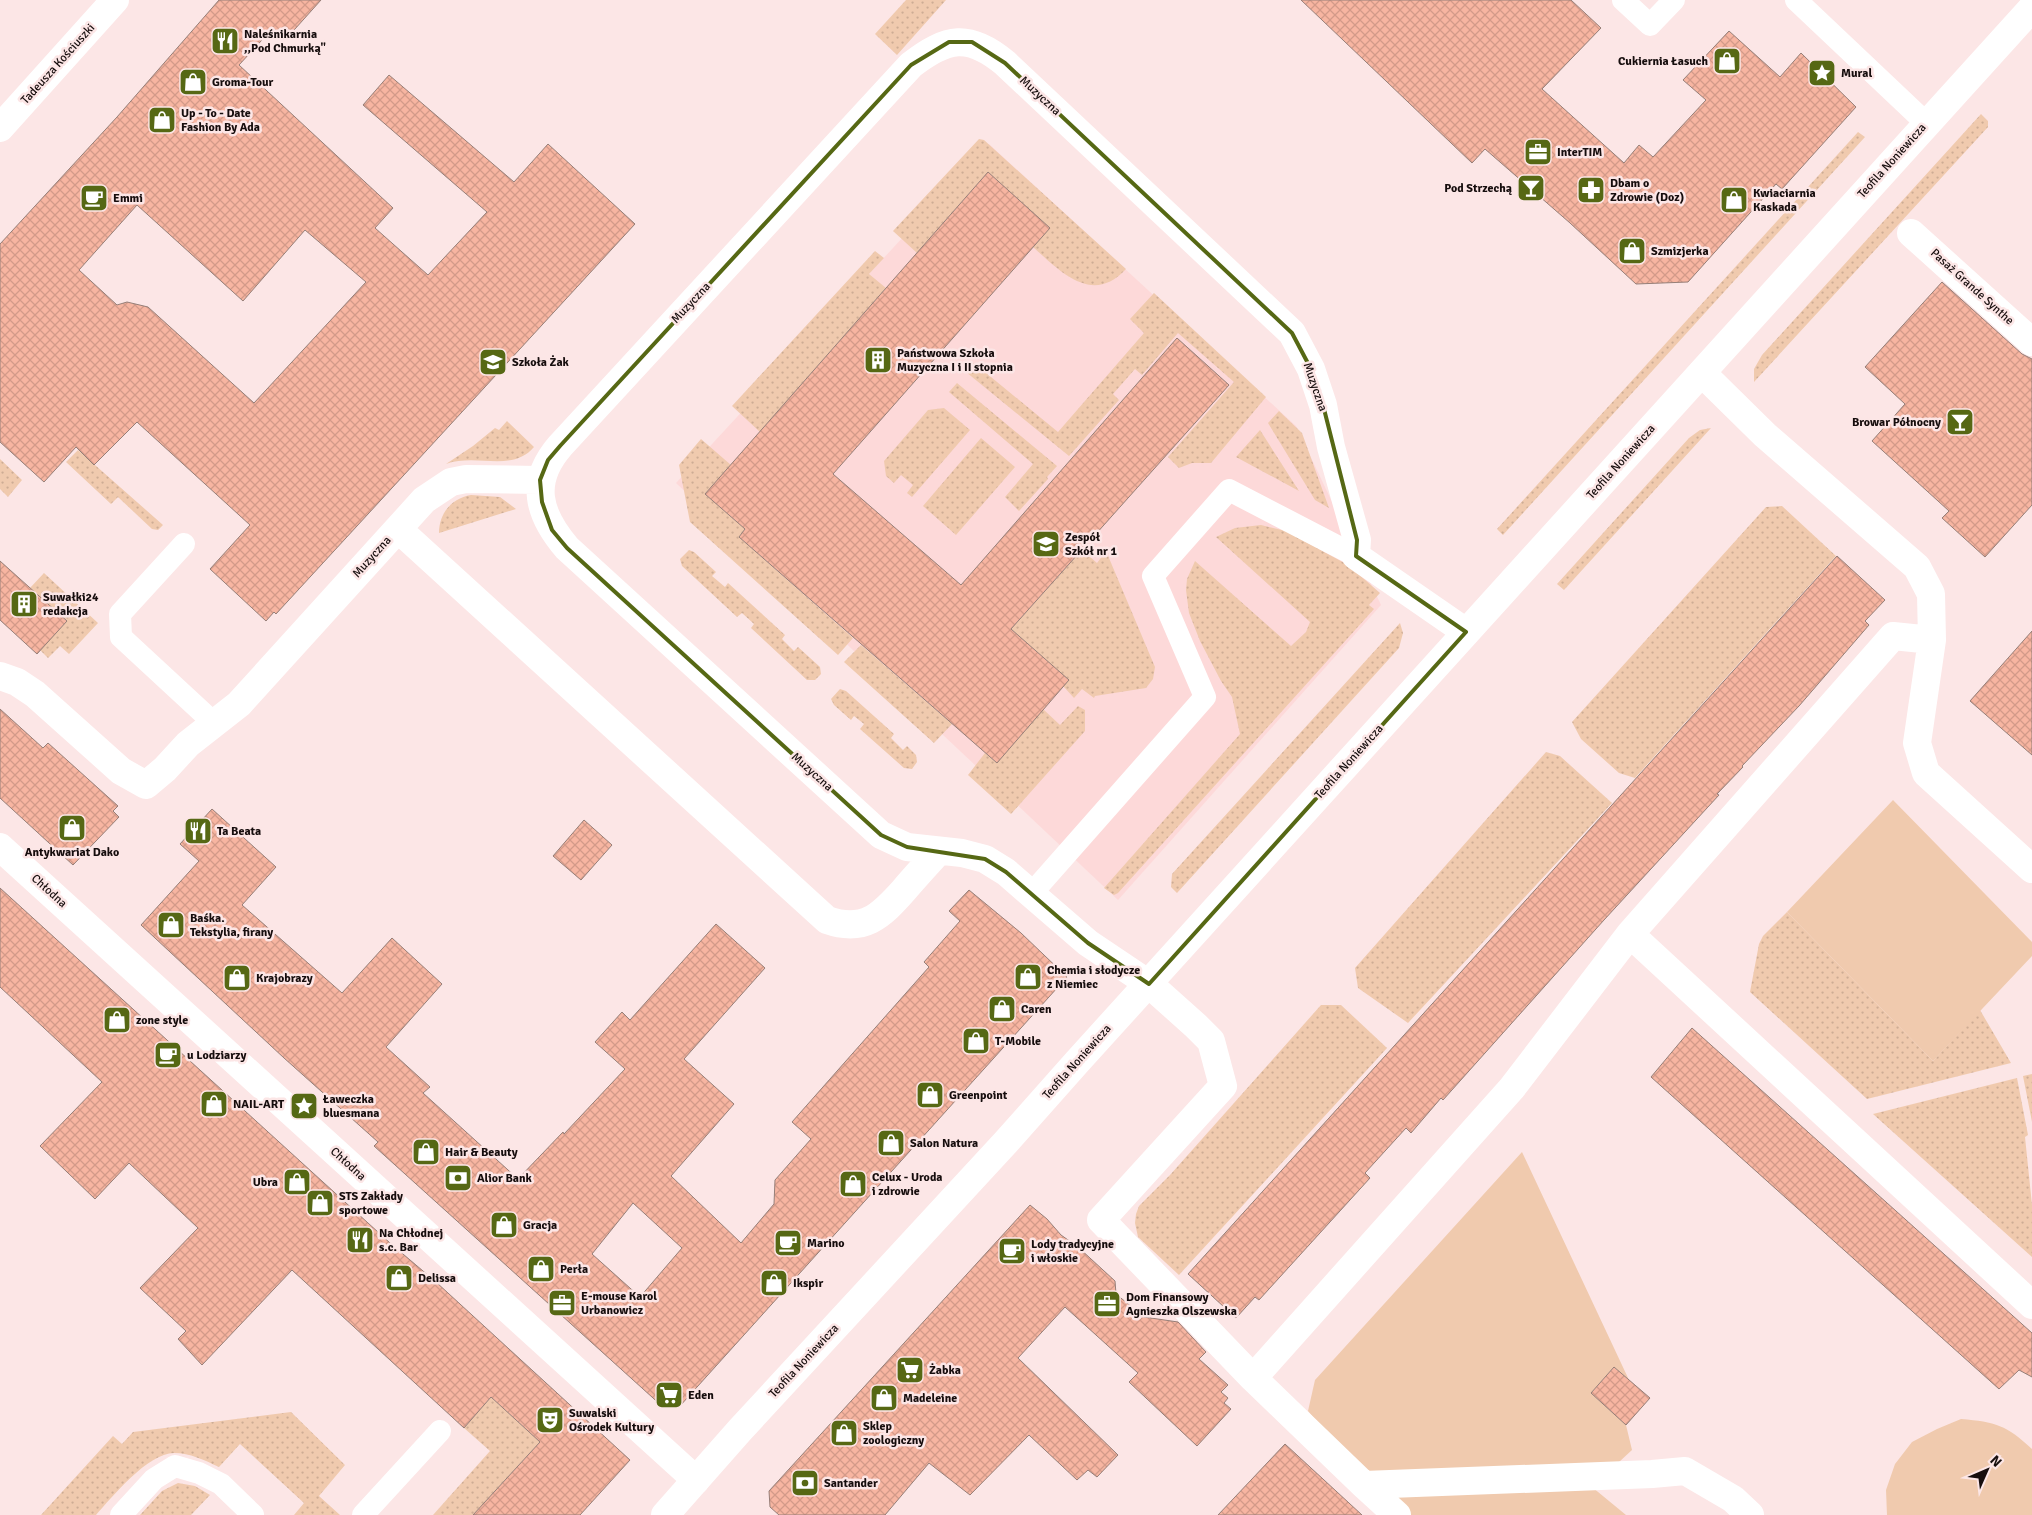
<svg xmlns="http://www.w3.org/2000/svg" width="2032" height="1515" viewBox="0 0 2032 1515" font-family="Signika,sans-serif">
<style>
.built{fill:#fdd9d9}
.grass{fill:url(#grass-dots)}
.park{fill:#f0caae}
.building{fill:url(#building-cross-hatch);stroke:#967f78;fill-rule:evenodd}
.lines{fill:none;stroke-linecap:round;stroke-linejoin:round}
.lane{stroke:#fff;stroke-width:22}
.street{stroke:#fff;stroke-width:28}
.secondary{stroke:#fff;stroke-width:28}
.marked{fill:none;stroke:#566814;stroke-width:4;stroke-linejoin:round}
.labels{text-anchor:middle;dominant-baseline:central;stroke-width:5;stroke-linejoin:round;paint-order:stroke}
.poi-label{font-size:12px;font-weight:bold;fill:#160d0d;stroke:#fce6e6;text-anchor:start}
.street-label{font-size:12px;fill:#160d0d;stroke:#fce6e6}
</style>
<defs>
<pattern id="grass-dots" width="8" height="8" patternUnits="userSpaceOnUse" patternTransform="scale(1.25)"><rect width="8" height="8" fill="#f0caae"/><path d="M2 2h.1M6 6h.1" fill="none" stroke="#cdac94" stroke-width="1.8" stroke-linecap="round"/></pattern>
<pattern id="building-cross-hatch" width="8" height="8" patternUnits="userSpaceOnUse" patternTransform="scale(1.25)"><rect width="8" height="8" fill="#f7b5a1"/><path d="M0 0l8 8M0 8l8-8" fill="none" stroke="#d39a89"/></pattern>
</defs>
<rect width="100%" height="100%" fill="#fce6e6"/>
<!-- built -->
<path class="built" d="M989,144l307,282 85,179 -263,295 -442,-417z"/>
<!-- grass -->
<path class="grass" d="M906,0h40l-49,55 -22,-21z
M1981,114l7,7v6l-234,255v-13l8,-14z
M1858,132l7,5 -362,398 -6,-6z
M979,139l5,1 142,129c-34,37 -66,2 -93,-22l16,-19 -61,-56 -71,81 -24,-22z
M875,251l9,7 -15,16 17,14 -126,144 -28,-26z
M1154,293l112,104 -55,66h-19l-13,5 -11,-11 66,-75 -56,-49 -36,42 -7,-6 -22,25 6,6 -50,56 -103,-84 8,-9 84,69 86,-99 -14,-14z
M957,383l100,83 -10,11 1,2 -29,32 -14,-14 28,-33 -84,-72z
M944,408l26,22 -58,67 -5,-4 6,-8 -12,-10 -7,8 -8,-7 -2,-15 44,-51z
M1279,411l23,22 27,75 -14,-8 -47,-77z
M507,421l27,26c-22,26 -57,6 -88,17l27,-18 22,-18 4,2z
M1711,428l-147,162 -7,-6 132,-146 11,-8z
M1260,430l39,61 -63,-34z
M981,438l34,29 -59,68 -33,-29z
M701,439l30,26 -26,29 40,35 -6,8 114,101 -15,17 -148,-133 -11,-57z
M78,450l85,75 -5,5 -6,-1 -34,-32 -7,7 -45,-42z
M0,459l22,21 -14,17 -8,-8z
M471,495l29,2 16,12 -77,24c0,-20 13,-35 32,-38z
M1782,506l54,50 -201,222 -16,-5 -38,-34 -9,-17 194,-215z
M1261,525l25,6 62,34 32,28 -11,12 5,4 -256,284 -4,2 -10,-7 136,-154 -8,-37 -11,-16 -21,-40 -11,-28 -3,-23 1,-11 8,-18 96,85 15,-14 4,-10 -94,-85 19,-9z
M689,550l5,2 22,20 -4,4 13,11 3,-4 57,52 -3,4 12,12 4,-4 22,20 1,7 -6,6h-8l-56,-52 3,-4 -12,-11 -5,4 -55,-51 -2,-7z
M1082,550l15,13 9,-12 49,116 -2,12 -7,9 -51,8 -1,2 -12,-9 -8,9 -63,-69z
M44,573l54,50 -29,31 -9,-8 -12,12 -8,-8 27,-29 -37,-33z
M1400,623l3,10 -4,15 -222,245 -6,-6 1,-13z
M861,645l91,79 -18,19 -90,-81z
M840,689l6,2 48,43 -3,4 12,12 4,-4 9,9 1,7 -5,7 -8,-1 -44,-39 4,-5 -10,-8 -3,4 -17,-15 -3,-6z
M1078,706l7,4v21l-74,83 -43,-39 17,-22 12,10 46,-54 17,16z
M1546,752l14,4 52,47 -204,220 -50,-35 -3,-20z
M1787,912l146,149 47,-51 31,53 -144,36 -117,-107 9,-48 4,-8z
M1321,1005h20l46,43 -208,227 -41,-38 -3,-14 1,-9 3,-8 31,-31z
M2032,1074v48l-9,-46z
M2017,1078l11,57 -3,2 7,68v52l-159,-143z
M491,1397l49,45 -67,73h-40l57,-64 -26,-23z
M291,1412l54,53 -26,31 21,19h-46l10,-12 -64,-59 -21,23c-15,-7 -29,-14 -45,-14 -26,0 -62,44 -78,62h-55l72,-79 9,8 11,-12z
M178,1483l17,3 15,9 -19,20h-51l22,-24z"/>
<!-- park -->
<path class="park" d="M1893,800l139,142v14l-99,105 -146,-149z
M1522,1152l107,228 -15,-13 -23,26 35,32 6,25 -40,37 34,28h-216l-82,-80 -20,-24 7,-31z
M1961,1419c35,3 45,6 71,30v66h-145l-1,-25 9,-26 17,-22 25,-13z"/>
<!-- building -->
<path class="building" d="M219,0h102l-35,39 -13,-11 -34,37 154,143 -18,20 53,47 59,-63 -124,-107 26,-30 125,107 34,-38 87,80 -359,390 -2,-2 -8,9 -56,-52 40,-44 -113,-103 -43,43 -18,-18 -32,35 -44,-40v-198l117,-127zM137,205l106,96 62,-71 61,52 -112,121 -106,-96 -21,-5 -10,3 -38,-35z
M1301,0h270l30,28 -59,61 82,74 15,-18 14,12 53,-57 -23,-20 46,-49 51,46 21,-24 55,54 -74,82 -6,-5 -88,98 -52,2 -66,-61 -85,-74 -13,14z
M988,172l62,56 -217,246 128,111 216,-247 52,47 -218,244 58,51 -72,83 -258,-226 6,-8 -40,-35z
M1942,282l80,72 10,5v146l-47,52 -43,-39 7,-7 -77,-70 33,-37 -40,-37z
M1837,556l48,44 -20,21 4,4 -70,81 -57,60 1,1 -26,27 2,1 -115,125 -161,180 -2,-2 -30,35 -5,-5 -41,45 5,5 -111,122 -4,-3 -19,21 -48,-44z
M0,561l67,60 -30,33 -37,-34z
M2032,631v124l-62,-54z
M0,709l43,39 5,-5 70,63 -5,5 6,6 -46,48 -73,-67z
M212,809l64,58 -34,38 100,88 50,-55 50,46 -56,63 44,40 -7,6 95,86 45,-47 1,2 61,-65 -30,-27 27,-30 8,8 86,-96 49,44 -81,91 50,45 -63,72 70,67 33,-39 1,-24 36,-41 -19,-17 137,-155 -5,-5 36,-41 -11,-10 20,-21 52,43 46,44 -388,430h-16l-289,-261 4,-4 -94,-84 -143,-133 58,-64 -19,-17zM633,1203l49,45 -42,49 -48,-43z
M584,820l28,25 -31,35 -28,-24z
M0,888l390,355 46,39 194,178 -50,55h-107l67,-73 -49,-45 -27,31 -172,-158 -90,95 -24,-26 8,-8 -46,-43 58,-60 -69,-65 -34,36 -55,-53 62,-64 -102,-95z
M1692,1028l340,305v44l-13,-7 -20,19 -348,-312z
M1030,1205l17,14 14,16 17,12 37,34 1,13 28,23 34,5 28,30 -7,7 29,26 -7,7 7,6 -4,5 7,6 -34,37 -68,-64 9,-9 -73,-66 -47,51 100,97 -21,22 -9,-7 -11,10 -48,-45 -59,60 -41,-32 -44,52h-106l-9,-8 -1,-16z
M1614,1367l36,31 -24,27 -35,-32z
M1285,1444l77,71h-144z"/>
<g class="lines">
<!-- lane -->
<path class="lane" d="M1623,0l27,25 24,-25
M1796,0l130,123
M184,544l-64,70 1,23 94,87
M1032,893l173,-196 -52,-121 76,-86 127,66
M121,1515l33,-36 21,-13 24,7 22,11 32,31
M363,1515l77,-84"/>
<!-- street -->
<path class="street" d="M1911,233l121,109
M1702,373l63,62 152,132 14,27 1,46 -15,103 9,30 106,96
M398,529l429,391c37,13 54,-4 77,-30 11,-13 23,-26 34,-38
M1466,632l-110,-76 1,-16 -26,-93 -8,-42 -12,-36 -19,-36 -287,-270c-36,-30 -58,-26 -94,2l-351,381c-31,36 -22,68 7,102l314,287 26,12 55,6 23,6 21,13 82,71 61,41 47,42 15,15 12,45 -122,134 152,158 111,107 288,-11 33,-3 48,28 17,16
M1932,640l-39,-4 -263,298 402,371
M0,676l17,6 18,12 86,77 25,14 19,-16 23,-25 51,-40 185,-204 27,-18 15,-3 74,1
M0,847l696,633
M1253,1378l259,-290 118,-154
M1364,1485l33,30"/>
<!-- secondary -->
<path class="secondary" d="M0,128l115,-128
M665,1515l75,-85 266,-288 71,-80 955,-1054"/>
</g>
<!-- marked area -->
<path class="marked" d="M949,42h23l33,21 287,270 19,36 12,36 34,135 -1,16 110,76 -317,352 -61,-41 -82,-71 -21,-13 -78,-12 -26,-12 -314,-287 -15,-18 -10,-28 -2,-22 8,-20 12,-14 351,-381z"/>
<!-- icons -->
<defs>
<symbol id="restaurant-square" viewBox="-11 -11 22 22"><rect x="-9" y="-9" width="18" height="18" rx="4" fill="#566814" stroke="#fce6e6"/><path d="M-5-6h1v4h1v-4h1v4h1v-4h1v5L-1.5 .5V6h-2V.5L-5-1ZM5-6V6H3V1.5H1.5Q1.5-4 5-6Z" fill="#fff"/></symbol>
<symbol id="shop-square" viewBox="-11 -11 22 22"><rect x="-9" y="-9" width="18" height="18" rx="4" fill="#566814" stroke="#fce6e6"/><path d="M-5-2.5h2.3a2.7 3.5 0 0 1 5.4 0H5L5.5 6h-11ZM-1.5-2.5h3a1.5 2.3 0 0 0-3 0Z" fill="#fff"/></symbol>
<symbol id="sight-square" viewBox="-11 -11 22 22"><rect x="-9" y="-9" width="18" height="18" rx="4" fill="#566814" stroke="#fce6e6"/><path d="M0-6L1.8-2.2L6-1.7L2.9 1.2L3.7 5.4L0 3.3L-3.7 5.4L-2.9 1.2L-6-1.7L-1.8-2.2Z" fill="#fff"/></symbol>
<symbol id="office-square" viewBox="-11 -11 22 22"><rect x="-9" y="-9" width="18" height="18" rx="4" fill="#566814" stroke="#fce6e6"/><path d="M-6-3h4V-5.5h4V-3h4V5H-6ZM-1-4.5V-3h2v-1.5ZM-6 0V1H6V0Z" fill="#fff"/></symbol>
<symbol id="bar-square" viewBox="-11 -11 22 22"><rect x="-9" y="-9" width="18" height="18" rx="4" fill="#566814" stroke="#fce6e6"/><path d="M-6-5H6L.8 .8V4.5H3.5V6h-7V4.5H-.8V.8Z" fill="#fff"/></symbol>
<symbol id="pharmacy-square" viewBox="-11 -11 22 22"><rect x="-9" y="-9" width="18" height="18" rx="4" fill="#566814" stroke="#fce6e6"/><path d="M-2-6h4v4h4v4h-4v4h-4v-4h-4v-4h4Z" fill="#fff"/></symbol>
<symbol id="cafe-square" viewBox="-11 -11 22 22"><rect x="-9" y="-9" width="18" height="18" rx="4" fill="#566814" stroke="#fce6e6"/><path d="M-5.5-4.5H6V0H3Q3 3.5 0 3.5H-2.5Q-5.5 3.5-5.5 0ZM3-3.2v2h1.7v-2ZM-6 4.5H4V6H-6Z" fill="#fff"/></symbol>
<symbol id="building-square" viewBox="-11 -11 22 22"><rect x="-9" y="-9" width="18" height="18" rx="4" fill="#566814" stroke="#fce6e6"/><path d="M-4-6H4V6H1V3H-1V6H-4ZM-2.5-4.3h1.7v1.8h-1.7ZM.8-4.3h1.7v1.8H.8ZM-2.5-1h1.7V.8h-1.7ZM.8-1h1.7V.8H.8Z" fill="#fff"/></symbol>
<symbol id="school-square" viewBox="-11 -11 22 22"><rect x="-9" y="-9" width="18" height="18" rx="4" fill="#566814" stroke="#fce6e6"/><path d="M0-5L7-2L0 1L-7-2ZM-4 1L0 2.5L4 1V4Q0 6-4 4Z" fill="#fff"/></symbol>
<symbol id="bank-square" viewBox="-11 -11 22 22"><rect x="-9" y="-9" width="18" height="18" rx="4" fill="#566814" stroke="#fce6e6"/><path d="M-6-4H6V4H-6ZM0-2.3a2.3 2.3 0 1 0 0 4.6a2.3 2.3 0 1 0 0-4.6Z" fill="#fff"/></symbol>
<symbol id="supermarket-square" viewBox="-11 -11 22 22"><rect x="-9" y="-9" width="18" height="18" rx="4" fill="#566814" stroke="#fce6e6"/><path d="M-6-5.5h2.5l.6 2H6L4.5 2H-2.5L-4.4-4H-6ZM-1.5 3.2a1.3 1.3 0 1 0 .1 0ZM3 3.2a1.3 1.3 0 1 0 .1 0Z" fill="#fff"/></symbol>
<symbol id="theatre-square" viewBox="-11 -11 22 22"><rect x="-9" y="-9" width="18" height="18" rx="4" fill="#566814" stroke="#fce6e6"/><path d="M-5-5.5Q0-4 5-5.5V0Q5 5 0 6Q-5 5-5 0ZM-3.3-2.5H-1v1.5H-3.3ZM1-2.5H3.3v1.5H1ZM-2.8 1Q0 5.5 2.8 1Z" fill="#fff"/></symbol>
</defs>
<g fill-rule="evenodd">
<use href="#restaurant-square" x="209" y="25" width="32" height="32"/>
<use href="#shop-square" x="1711" y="45" width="32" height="32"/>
<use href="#sight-square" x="1806" y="57" width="32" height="32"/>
<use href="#shop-square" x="177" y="66" width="32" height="32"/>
<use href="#shop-square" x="146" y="104" width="32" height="32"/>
<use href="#office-square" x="1522" y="136" width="32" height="32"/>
<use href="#bar-square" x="1515" y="172" width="32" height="32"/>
<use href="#pharmacy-square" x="1575" y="174" width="32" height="32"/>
<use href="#cafe-square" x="78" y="182" width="32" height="32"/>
<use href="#shop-square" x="1718" y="184" width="32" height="32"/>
<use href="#shop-square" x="1616" y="235" width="32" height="32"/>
<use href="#building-square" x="862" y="344" width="32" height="32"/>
<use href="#school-square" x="477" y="346" width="32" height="32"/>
<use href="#bar-square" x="1944" y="406" width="32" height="32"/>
<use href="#school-square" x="1030" y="528" width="32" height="32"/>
<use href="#building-square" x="8" y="588" width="32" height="32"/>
<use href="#shop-square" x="56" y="812" width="32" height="32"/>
<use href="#restaurant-square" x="182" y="815" width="32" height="32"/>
<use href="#shop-square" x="155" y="909" width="32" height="32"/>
<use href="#shop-square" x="1012" y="961" width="32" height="32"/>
<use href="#shop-square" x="221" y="962" width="32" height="32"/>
<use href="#shop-square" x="986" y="993" width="32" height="32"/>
<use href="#shop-square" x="101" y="1004" width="32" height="32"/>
<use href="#shop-square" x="960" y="1025" width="32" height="32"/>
<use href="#cafe-square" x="152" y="1039" width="32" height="32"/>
<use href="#shop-square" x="914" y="1079" width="32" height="32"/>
<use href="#shop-square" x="198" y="1088" width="32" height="32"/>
<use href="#sight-square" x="288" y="1090" width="32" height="32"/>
<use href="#shop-square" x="875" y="1127" width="32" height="32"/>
<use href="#shop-square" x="410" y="1136" width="32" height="32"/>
<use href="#bank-square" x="442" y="1162" width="32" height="32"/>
<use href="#shop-square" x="281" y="1166" width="32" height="32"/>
<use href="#shop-square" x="837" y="1168" width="32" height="32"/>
<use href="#shop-square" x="304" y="1187" width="32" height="32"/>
<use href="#shop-square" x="488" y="1209" width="32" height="32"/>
<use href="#restaurant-square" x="344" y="1224" width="32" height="32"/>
<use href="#cafe-square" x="772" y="1227" width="32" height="32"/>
<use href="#cafe-square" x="996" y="1235" width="32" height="32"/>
<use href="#shop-square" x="525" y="1253" width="32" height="32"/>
<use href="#shop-square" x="383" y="1262" width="32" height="32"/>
<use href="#shop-square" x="758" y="1267" width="32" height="32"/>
<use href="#office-square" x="546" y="1287" width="32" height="32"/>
<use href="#office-square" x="1091" y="1288" width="32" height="32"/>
<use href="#supermarket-square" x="894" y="1354" width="32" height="32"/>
<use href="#supermarket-square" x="653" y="1379" width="32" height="32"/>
<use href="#shop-square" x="868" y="1382" width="32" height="32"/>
<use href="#theatre-square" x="534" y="1404" width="32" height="32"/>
<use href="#shop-square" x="828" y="1417" width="32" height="32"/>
<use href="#bank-square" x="789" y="1467" width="32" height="32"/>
</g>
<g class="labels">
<!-- poi labels -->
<g class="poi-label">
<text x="244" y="34">Naleśnikarnia<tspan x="244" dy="14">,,Pod Chmurką"</tspan></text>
<text x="1708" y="61" text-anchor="end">Cukiernia Łasuch</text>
<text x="1841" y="73">Mural</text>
<text x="212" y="82">Groma-Tour</text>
<text x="181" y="113">Up - To - Date<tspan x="181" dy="14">Fashion By Ada</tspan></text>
<text x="1557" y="152">InterTIM</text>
<text x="1610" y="183">Dbam o<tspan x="1610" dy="14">Zdrowie (Doz)</tspan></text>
<text x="1512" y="188" text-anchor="end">Pod Strzechą</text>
<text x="1753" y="193">Kwiaciarnia<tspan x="1753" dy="14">Kaskada</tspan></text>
<text x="113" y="198">Emmi</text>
<text x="1651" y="251">Szmizjerka</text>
<text x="897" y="353">Państwowa Szkoła<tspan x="897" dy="14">Muzyczna I i II stopnia</tspan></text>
<text x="512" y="362">Szkoła Żak</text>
<text x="1941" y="422" text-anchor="end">Browar Północny</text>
<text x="1065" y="537">Zespół<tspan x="1065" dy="14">Szkół nr 1</tspan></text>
<text x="43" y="597">Suwałki24<tspan x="43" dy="14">redakcja</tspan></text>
<text x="217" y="831">Ta Beata</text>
<text x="72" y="852" text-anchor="middle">Antykwariat Dako</text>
<text x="190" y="918">Baśka.<tspan x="190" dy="14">Tekstylia, firany</tspan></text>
<text x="1047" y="970">Chemia i słodycze<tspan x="1047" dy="14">z Niemiec</tspan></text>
<text x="256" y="978">Krajobrazy</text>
<text x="1021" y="1009">Caren</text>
<text x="136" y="1020">zone style</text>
<text x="995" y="1041">T-Mobile</text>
<text x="187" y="1055">u Lodziarzy</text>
<text x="949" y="1095">Greenpoint</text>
<text x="323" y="1099">Ławeczka<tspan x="323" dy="14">bluesmana</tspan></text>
<text x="233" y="1104">NAIL-ART</text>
<text x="910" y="1143">Salon Natura</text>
<text x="445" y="1152">Hair &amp; Beauty</text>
<text x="872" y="1177">Celux - Uroda<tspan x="872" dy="14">i zdrowie</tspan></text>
<text x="477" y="1178">Alior Bank</text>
<text x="278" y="1182" text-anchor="end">Ubra</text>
<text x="339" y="1196">STS Zakłady<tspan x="339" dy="14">sportowe</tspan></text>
<text x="523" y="1225">Gracja</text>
<text x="379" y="1233">Na Chłodnej<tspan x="379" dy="14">s.c. Bar</tspan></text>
<text x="807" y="1243">Marino</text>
<text x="1031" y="1244">Lody tradycyjne<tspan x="1031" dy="14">i włoskie</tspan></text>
<text x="560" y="1269">Perła</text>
<text x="418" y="1278">Delissa</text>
<text x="793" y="1283">Ikspir</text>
<text x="581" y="1296">E-mouse Karol<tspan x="581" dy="14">Urbanowicz</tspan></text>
<text x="1126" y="1297">Dom Finansowy<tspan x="1126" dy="14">Agnieszka Olszewska</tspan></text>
<text x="929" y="1370">Żabka</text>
<text x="688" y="1395">Eden</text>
<text x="903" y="1398">Madeleine</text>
<text x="569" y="1413">Suwalski<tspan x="569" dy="14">Ośrodek Kultury</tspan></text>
<text x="863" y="1426">Sklep<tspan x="863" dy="14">zoologiczny</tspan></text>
<text x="824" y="1483">Santander</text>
</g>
<!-- street labels -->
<g class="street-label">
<text transform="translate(58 64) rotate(-48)">Tadeusza Kościuszki</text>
<text transform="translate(1040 96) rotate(43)">Muzyczna</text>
<text transform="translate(1892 161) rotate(-48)">Teofila Noniewicza</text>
<text transform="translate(1972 287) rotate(42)">Pasaż Grande Synthe</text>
<text transform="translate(691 303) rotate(-47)">Muzyczna</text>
<text transform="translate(1315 387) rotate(71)">Muzyczna</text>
<text transform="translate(1621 462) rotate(-48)">Teofila Noniewicza</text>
<text transform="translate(372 557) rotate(-48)">Muzyczna</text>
<text transform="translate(1349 762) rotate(-48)">Teofila Noniewicza</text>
<text transform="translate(812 772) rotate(42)">Muzyczna</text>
<text transform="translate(49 891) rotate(42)">Chłodna</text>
<text transform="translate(1077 1062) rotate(-48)">Teofila Noniewicza</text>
<text transform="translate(348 1164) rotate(42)">Chłodna</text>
<text transform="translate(804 1361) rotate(-47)">Teofila Noniewicza</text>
</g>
</g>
<!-- north arrow -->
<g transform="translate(1987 1470) rotate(45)" stroke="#fce6e6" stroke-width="4" paint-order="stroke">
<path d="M0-4L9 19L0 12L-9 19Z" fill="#160d0d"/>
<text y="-8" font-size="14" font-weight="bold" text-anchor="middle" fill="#160d0d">N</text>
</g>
</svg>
